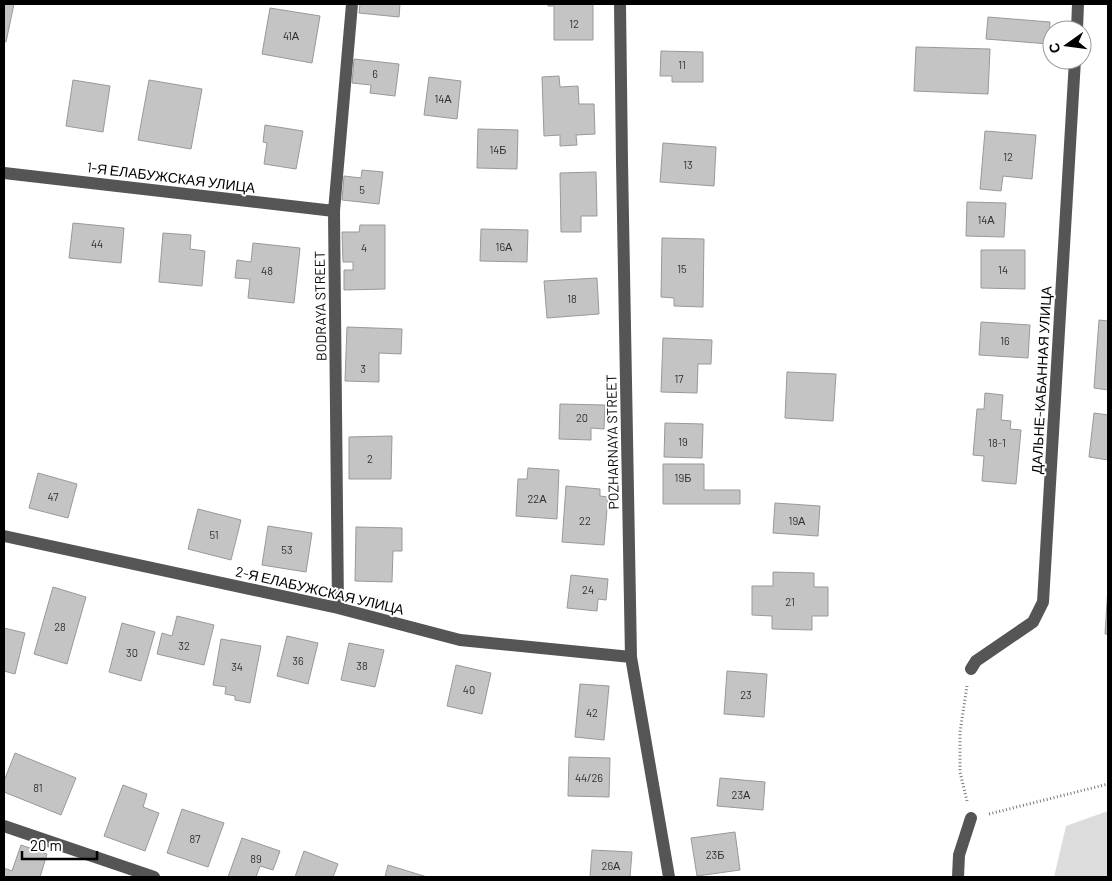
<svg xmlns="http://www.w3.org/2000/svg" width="1112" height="881" viewBox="0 0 1112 881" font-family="Barlow,sans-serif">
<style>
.green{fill:#dcdcdc}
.building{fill:#c4c4c4;stroke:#999}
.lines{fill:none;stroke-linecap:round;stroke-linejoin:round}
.path{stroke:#777;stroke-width:3;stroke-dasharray:1 2.5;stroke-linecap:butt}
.minor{stroke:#555;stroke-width:12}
.labels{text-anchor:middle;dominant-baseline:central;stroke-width:4;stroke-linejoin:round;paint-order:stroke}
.number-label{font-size:11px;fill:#313131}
.street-label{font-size:14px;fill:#000;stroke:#fff}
</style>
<rect width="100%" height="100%" fill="#fff"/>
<!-- green -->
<path class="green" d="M1108,811v66h-54l12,-51z"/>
<!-- building -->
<path class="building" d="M4,4h10l-8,38 -2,-1z
M360,4h40l-1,13 -40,-4z
M548,4h45v36h-39v-34h-6z
M270,8l50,8 -8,47 -50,-9z
M988,17l62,5 -1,22 -63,-5z
M916,47l74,2 -2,45 -74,-3z
M661,51l42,1v30h-31v-6h-12z
M354,59l45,5 -4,32 -25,-3 1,-8 -19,-2z
M559,76l1,11 18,-1 1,18h15l1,30 -19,1 1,10 -17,1v-11l-16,1 -2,-59z
M429,77l32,4 -4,38 -33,-4z
M73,80l37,6 -7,46 -37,-6z
M149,80l53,9 -11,60 -53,-9z
M265,125l38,6 -7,38 -32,-5 3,-21 -4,-1z
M478,129l40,1 -1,39 -40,-1z
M985,131l51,4 -4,44 -29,-3 -2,15 -21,-2z
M663,143l53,4 -2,39 -54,-4z
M362,170l21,2 -4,32 -37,-4 2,-24 17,2z
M596,172l1,44h-16v16h-20l-1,-59z
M967,202l39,1 -2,34 -38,-1z
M73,223l51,5 -3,35 -52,-5z
M360,225h25v64l-41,1v-20h9v-8h-10l-1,-30h17z
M481,229l47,1 -1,32 -47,-1z
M163,233l28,2 -1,14 15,2 -3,35 -43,-4z
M662,238l42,1 -1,68 -29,-1v-8l-13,-1z
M253,243l47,5 -6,55 -46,-5 2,-19 -15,-1 2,-18 14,2z
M981,250h44v39l-44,-1z
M597,278l2,36 -52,4 -3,-37z
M1099,320l9,1v69l-14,-2z
M981,322l49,3 -2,33 -49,-3z
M347,327l55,2 -1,25 -22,-1v29l-34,-1z
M663,338l49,2 -1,24h-13l-1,29 -36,-1z
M787,372l49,2 -3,47 -48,-3z
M985,393l18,2 -2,25 10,1 -1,8 11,1 -5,54 -34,-3 2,-25 -11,-1 4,-46h7z
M560,404l45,1 -1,24 -13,-1v12l-32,-1z
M1094,413l14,2v45l-19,-3z
M665,423l38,1 -1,34 -38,-1z
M392,436l-1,43h-42v-42z
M663,464h41v26h36v14h-77z
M528,468l31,2 -2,49 -41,-3 2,-37h9z
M38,473l39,11 -9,34 -39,-10z
M566,486l34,3v7l8,1 -4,48 -42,-3z
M775,503l45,3 -2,30 -45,-3z
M198,509l43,11 -10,40 -43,-11z
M268,526l44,7 -6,39 -44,-7z
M356,527l46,1v23h-9l-1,31 -37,-1z
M773,572l41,1v14h14v29h-16v14l-40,-1v-13l-20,-1v-29h21z
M571,575l37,4 -2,21 -8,-1 -1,12 -30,-3z
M53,587l33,10 -19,67 -33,-10z
M1108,587v47h-3z
M177,616l37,9 -10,40 -47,-11 5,-21 10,3z
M122,623l33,9 -14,49 -32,-9z
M4,628l21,5 -10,41 -11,-3z
M287,636l31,7 -10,41 -31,-8z
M221,639l40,7 -11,57 -15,-3v-4l-10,-2 1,-7 -13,-2z
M349,643l35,7 -9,37 -34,-7z
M456,665l35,8 -9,41 -35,-8z
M727,671l40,3 -3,43 -40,-3z
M580,684l29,2 -5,54 -29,-3z
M15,753l61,25 -15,37 -57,-23v-11z
M569,757l41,1 -1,39 -41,-1z
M720,778l45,4 -2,28 -46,-4z
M123,785l24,9 -4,13 16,6 -14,38 -41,-15z
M182,809l42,14 -16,44 -41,-14z
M735,832l5,38 -43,6 -6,-38z
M242,838l38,13 -7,19 -13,-4 -4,11h-28z
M21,845l26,9 -7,23h-36v-9l8,3z
M592,850l40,2 -2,25h-40z
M304,851l34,13 -5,13h-38z
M388,865l39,12h-42z"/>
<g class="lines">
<!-- path -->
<path class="path" d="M967,801l-7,-29v-40l7,-46
M989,814l119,-30"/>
<!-- minor -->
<path class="minor" d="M620,4l2,158 9,495 38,220
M1077,30l1,-26
M4,173l330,38
M4,536l334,72 122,32 171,17
M338,608l-4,-397 18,-207
M971,669l5,-8 57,-39 10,-20 32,-542
M4,826l150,51
M958,877l1,-22 12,-37"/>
</g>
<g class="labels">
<!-- number labels -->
<g class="number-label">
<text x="574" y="23">12</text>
<text x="291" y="35">41А</text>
<text x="682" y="64">11</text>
<text x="375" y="73">6</text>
<text x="443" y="98">14А</text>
<text x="498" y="149">14Б</text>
<text x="1008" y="156">12</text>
<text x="688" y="164">13</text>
<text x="362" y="189">5</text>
<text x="986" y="219">14А</text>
<text x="97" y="243">44</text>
<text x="504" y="246">16А</text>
<text x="364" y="247">4</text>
<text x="682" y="268">15</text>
<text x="1003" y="269">14</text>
<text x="267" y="270">48</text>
<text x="572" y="298">18</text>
<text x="1005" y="340">16</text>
<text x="363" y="368">3</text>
<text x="679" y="378">17</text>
<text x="582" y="417">20</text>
<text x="683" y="441">19</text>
<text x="997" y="442">18-1</text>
<text x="370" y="458">2</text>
<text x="683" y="477">19Б</text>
<text x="53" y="496">47</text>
<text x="537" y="498">22А</text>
<text x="585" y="520">22</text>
<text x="797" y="520">19А</text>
<text x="214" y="534">51</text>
<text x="287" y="549">53</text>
<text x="588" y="589">24</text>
<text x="790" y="601">21</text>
<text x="60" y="626">28</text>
<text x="184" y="645">32</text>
<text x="132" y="652">30</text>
<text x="298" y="660">36</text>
<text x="362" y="665">38</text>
<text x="237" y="666">34</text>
<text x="469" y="689">40</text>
<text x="746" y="694">23</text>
<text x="592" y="712">42</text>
<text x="589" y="777">44/26</text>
<text x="38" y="787">81</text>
<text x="741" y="794">23А</text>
<text x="195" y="838">87</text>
<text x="715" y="854">23Б</text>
<text x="256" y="858">89</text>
<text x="611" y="865">26А</text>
</g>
<!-- street labels -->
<g class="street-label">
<text transform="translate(171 177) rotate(7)">1-Я ЕЛАБУЖСКАЯ УЛИЦА</text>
<text transform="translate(320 306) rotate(-91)">BODRAYA STREET</text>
<text transform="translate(1041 380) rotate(-87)">ДАЛЬНЕ-КАБАННАЯ УЛИЦА</text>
<text transform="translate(612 442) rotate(-91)">POZHARNAYA STREET</text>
<text transform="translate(320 590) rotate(13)">2-Я ЕЛАБУЖСКАЯ УЛИЦА</text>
</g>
</g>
<!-- border -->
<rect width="1112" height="881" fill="none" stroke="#000000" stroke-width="10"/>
<!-- north arrow -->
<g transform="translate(1067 45) rotate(256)"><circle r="24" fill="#ffffff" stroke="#999999"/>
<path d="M0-4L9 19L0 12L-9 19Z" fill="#000000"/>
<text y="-8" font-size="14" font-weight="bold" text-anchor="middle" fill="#000000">С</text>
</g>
<!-- scale -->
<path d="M22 851v8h75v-8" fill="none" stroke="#000000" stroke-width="2.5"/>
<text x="30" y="851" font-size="15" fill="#000000" stroke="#ffffff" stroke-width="4" paint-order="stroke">20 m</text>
</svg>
